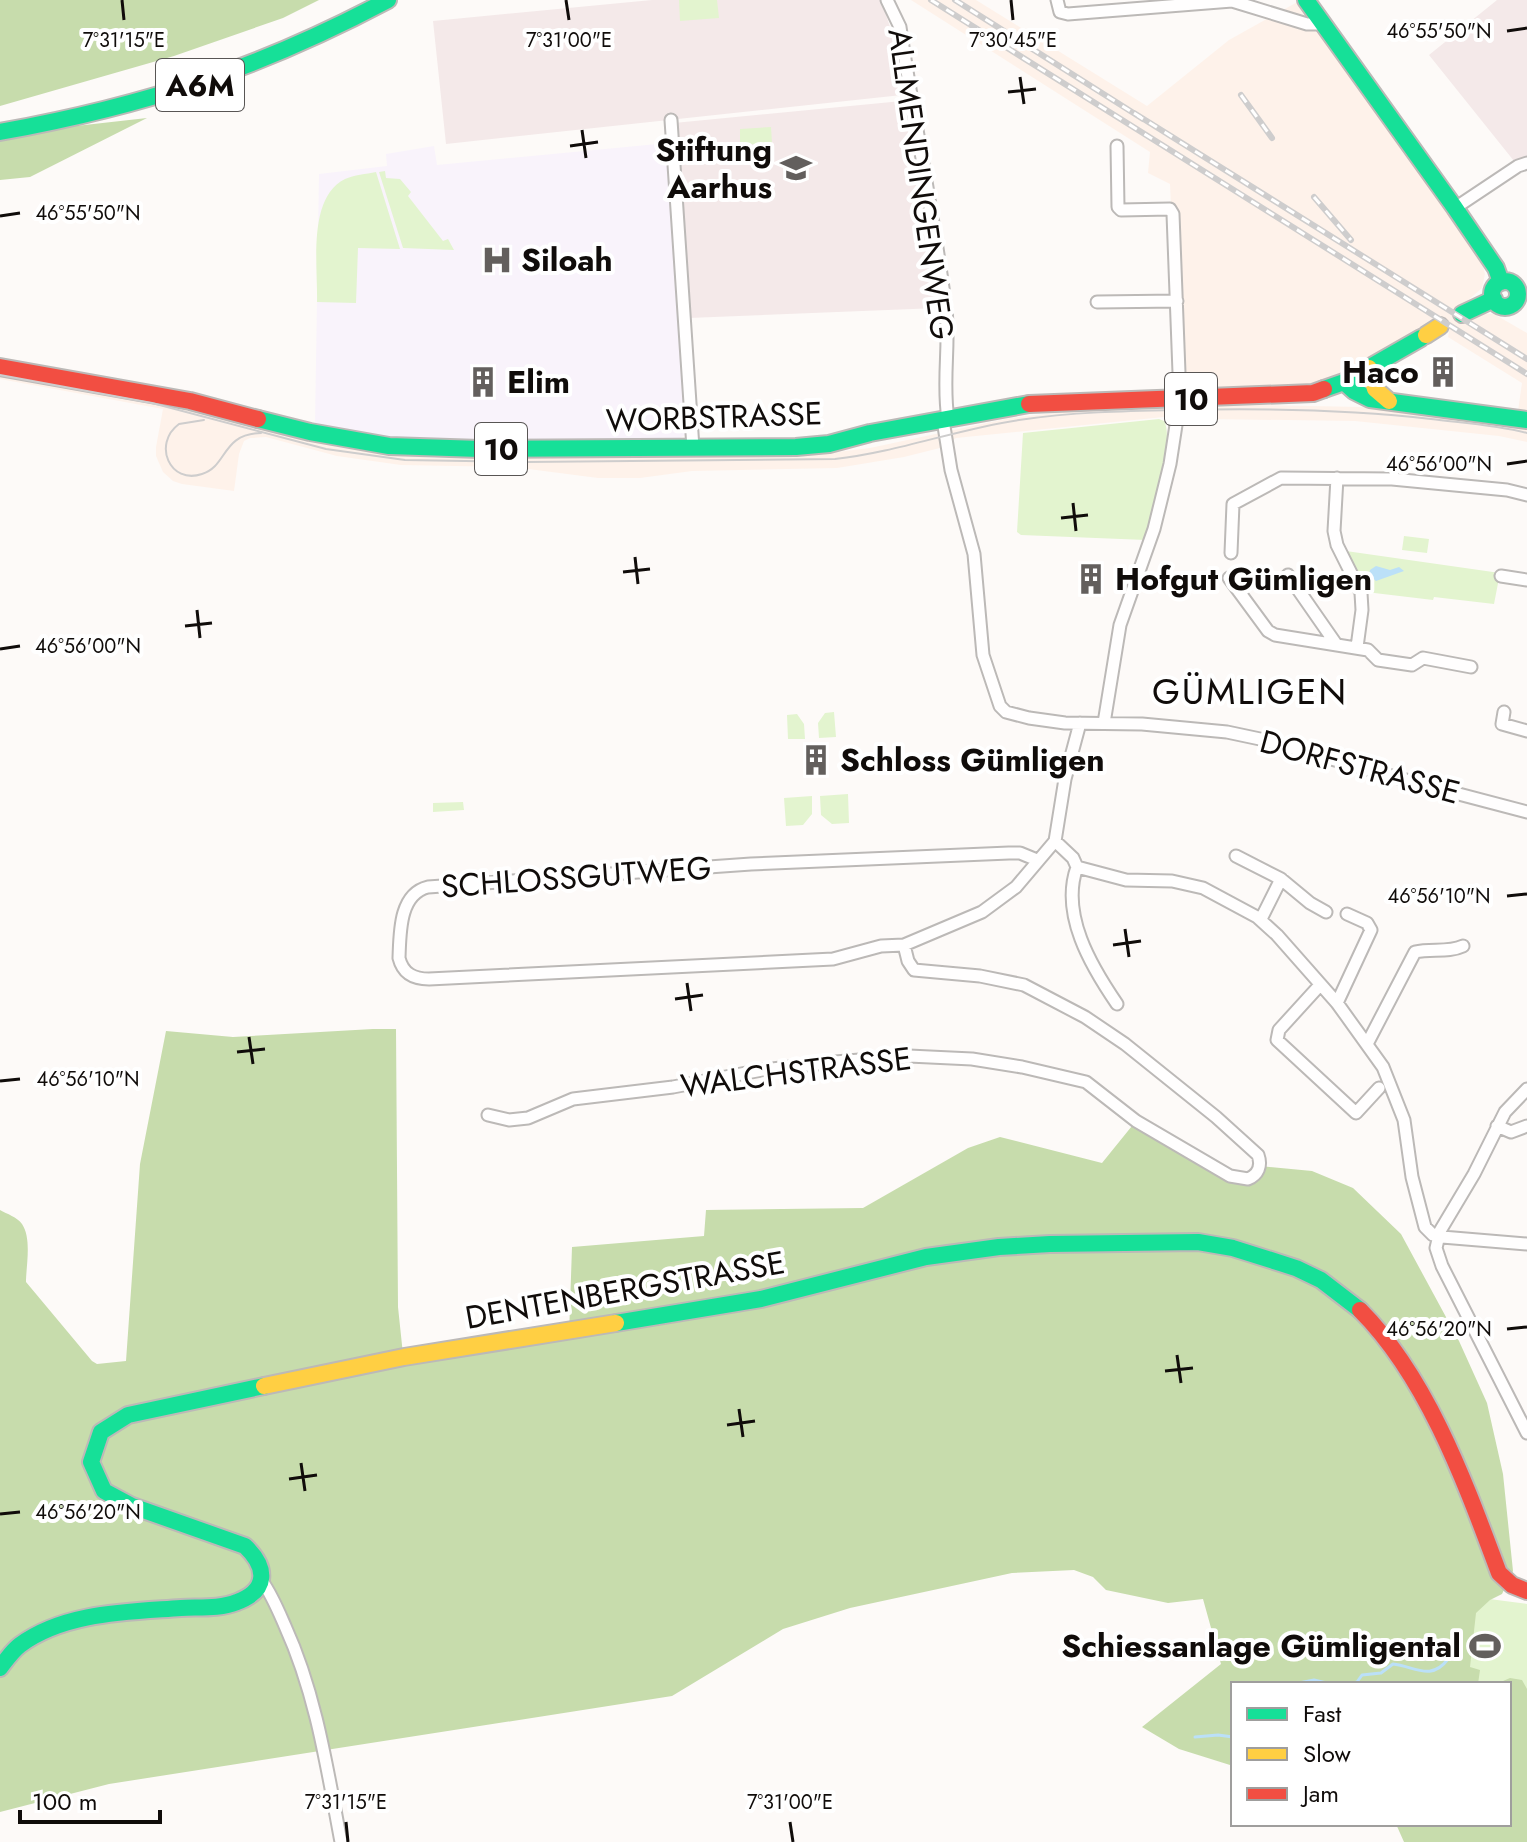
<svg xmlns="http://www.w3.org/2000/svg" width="1527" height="1842" viewBox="0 0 1527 1842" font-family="Jost,sans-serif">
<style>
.built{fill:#fef2ea}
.education{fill:#f4e9e9}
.medical{fill:#f9f3fb}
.green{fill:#e3f4cf}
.forest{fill:#c7dcac}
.water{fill:#bbe0f8}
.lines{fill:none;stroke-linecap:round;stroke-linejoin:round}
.stream{stroke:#bbe0f8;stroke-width:3}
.street-casing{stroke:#bcb9b7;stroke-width:15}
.fast-casing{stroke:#bcb9b7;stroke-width:20}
.slow-casing{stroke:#bcb9b7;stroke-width:20}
.jam-casing{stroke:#bcb9b7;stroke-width:20}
.street{stroke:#fffefe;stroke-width:11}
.fast{stroke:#16e098;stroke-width:16}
.slow{stroke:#ffcf43;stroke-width:16}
.jam{stroke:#f24e42;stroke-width:16}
.tram{stroke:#cecdcd;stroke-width:2}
.rail-casing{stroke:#cecdcd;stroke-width:6}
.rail{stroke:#fff;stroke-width:3;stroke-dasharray:9;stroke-linecap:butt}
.ticks{fill:none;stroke:#100c0a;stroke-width:3}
.labels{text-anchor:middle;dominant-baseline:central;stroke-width:8;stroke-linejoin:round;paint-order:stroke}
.shield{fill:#fff;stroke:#585554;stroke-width:2}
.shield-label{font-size:30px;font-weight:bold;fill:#100c0a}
.poi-label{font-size:32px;font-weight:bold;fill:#100c0a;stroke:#fff;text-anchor:start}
.street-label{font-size:32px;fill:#100c0a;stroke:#fff}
.quarter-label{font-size:36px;letter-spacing:2px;fill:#100c0a;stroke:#fff}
.ticks-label{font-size:20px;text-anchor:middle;fill:#100c0a;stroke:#fff;stroke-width:8;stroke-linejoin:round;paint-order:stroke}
</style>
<rect width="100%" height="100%" fill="#fdfaf8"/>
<!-- built -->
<path class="built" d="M911,0h65l171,106 82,-66 72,-40 136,184 22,44 24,38 2,8 -3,14 -16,14 -3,11 31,1 33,19v82l-9,-4 4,-28 -74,-46 1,-5 -19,-12 -61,48 -25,14 -164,17 -10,-215 -22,-11 2,-21z
M0,372l165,29 177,47 91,10 379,-3 58,-7 140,-30 63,-7 133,-7 156,3 138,16 27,5v14l-28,-6 -144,-15 -149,-2 -3,-6 -247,25 -16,10 -36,9 -67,11 -145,3 -52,7h-42l-85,-11 -112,-2 -64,-9 -71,-19 -16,1 -6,3 -5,13 -5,37 -52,-7 -9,-3 -10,-9 -7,-16v-9l7,-38 -163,-30z"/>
<!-- education -->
<path class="education" d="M652,0h229l9,27 12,68 -456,49 -13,-123z
M1497,0h30v166h-9l-89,-111z
M902,101l22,112 14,95 -249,10 -15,-195z"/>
<!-- medical -->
<path class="medical" d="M668,143l21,289 -10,7 -206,1 -90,-3 -68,-12 4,-251 68,-8 -1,-12 48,-8 3,19z"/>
<!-- green -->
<path class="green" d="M679,0h38l2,18 -39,3z
M771,127l1,16 -32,2v-16z
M385,171l1,7 14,1 11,13 -3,4 35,45 5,-2 6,11 -51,-2 -24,-76z
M376,172l24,77 -42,-1 -2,55 -39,-1c1,-36 -10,-104 28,-123 9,-4 21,-5 31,-7z
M1159,419l5,2c11,17 -12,97 -18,119l-125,-5 -4,-3 6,-99z
M1404,536l25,3 -2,14 -25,-3z
M1346,551l154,22 -6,31 -60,-7 -1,3 -67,-8z
M834,712l2,25 -17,1 -1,-15 7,-10z
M797,714l7,10 1,15h-17l-1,-24z
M848,794l1,29 -17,1 -11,-9 -1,-19z
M812,796v18l-9,11 -17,1 -2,-28z
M463,802l1,8 -31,2v-9z
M1474,1597l53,7v110l-18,-30h-55z"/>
<!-- forest -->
<path class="forest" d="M0,0h319l-36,18 -109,38 -174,50z
M147,118l-117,59 -30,3v-41l58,-11z
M373,1029h23l2,278 6,57 165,-28 3,-89 132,-11 2,-26 157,-2 105,-60 32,-11 102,26 34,-42 107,58 17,-13 52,5 41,17 48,46 58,107 28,62 16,71 10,97 -11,23 -12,6 -14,13 -6,54 10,3 -2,14h-245v81h-3l-51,-16 -37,-22 79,-63 -18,-65 -35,4 -62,-13 -13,-13 -19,-7 -62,3 -162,35 -67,21 -111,67 -563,88 -109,28v-602c7,4 17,7 22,14 10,15 4,42 4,58l66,79 5,3 29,-3 14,-197 26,-133 67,6z
M1510,1678l12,2 5,9v153h-123l-8,-18h113v-140h-13z"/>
<!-- water -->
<path class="water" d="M1376,566l14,4 9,-3 5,4 -28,10 -7,-6 1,-5z"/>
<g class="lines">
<!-- stream -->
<path class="stream" d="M1294,1684l20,-4 17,4
M1351,1684l6,-2 5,-7 19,-2 12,-9c21,2 38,18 55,-5
M1195,1737l23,-2 15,2"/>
<defs>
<path id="street" d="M887,0l13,27c14,94 34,188 46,283 4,36 -4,72 2,109
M1057,0l3,12 8,2 164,-13 75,23h16
M671,120l22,328
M1117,146l1,61 3,3 49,-1 3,5 7,185
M1455,208l63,-42 9,-3
M1097,302l80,-1
M943,420l8,50 23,84 9,101 17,51 6,6 23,6 36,5 77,1 85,8 33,7 153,43 114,30
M1337,478l-3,53 3,14 24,48 1,17 -5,37
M1231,553l2,-49 48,-26 111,1 115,11 20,5
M1288,575l48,69
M1501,576l26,4
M1229,578l39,53 7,4 93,15 10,10 34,5 11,-7 48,9
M1504,712l-2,12 25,7
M1104,723l16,-98 34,-96 16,-65 6,-39
M1055,841l18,17 4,9c-17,47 14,99 40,137
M1055,841l10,-62 15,-56
M1236,856l45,23
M1037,860l-17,-7h-11l-258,11 -323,23c-29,7 -28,46 -29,71 4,16 15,21 30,21l404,-20 48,-13 23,-1 78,-33 34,-25 39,-46
M1077,867l49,13 46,1 31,7 54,29 20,18 60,68 46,64 21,53 8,57 13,50 8,8 9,2 85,7
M1261,919l20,-40 29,24 16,9
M1320,985l-41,45 -2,10 79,73 23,-25
M1337,1003l34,-73 -4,-7 -20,-9
M1367,1044l48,-92c16,-4 33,1 48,-6
M1527,1089l-22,23 -31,62 -34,57 -4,17 6,18 85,167
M488,1115l21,5 19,-2 45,-19 100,-12 89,-17 73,-8 74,-6 63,3 50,8 64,15 50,39 94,55 18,3c10,-4 14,-13 10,-24l-42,-38 -91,-73 -40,-27 -61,-32 -44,-9 -66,-6 -6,-9 -4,-16
M1497,1126l14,6 16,-6
M262,1581c10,14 16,29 23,45 31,68 42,142 56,216"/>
<path id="fast" d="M1306,0l149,208 41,60 5,14
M0,132c144,-26 258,-63 388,-132
M1492 294a13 13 0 1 1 26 0a13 13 0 1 1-26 0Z
M1462,314l32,-15
M1344,382l10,9 16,8 157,21
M1324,389l20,-7 77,-44
M258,419l52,13 79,14 91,3 316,-2 33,-3 41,-11 159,-29
M616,1323l145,-24 165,-42 73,-10 51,-3 148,-2 35,6 63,20 25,12 39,30
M0,1668c6,-8 12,-17 20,-23 45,-33 108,-33 161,-37 18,-1 39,1 56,-6 32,-12 30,-35 8,-56l-113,-40 -28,-15 -13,-29 10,-30 27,-17 136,-29"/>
<path id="slow" d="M1426,335l14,-9
M1369,368l6,21 14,12
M264,1386l140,-29 212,-34"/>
<path id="jam" d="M0,367l190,34 68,18
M1029,404l284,-11 11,-4
M1360,1310c68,68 106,175 139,263l13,12 15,6"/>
</defs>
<!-- street casing -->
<use href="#street" class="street-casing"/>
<!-- fast casing -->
<use href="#fast" class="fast-casing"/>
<!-- slow casing -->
<use href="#slow" class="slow-casing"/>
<!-- jam casing -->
<use href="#jam" class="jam-casing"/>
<!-- street -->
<use href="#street" class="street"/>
<!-- fast -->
<use href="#fast" class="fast"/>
<!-- slow -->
<use href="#slow" class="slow"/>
<!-- jam -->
<use href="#jam" class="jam"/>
<!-- tram -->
<path class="tram" d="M0,375l152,28 174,46 79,11 121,2 309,-3c63,-7 122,-30 184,-39 53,-8 105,-9 158,-10 85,-2 169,-1 254,9 32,4 65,6 96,14
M204,420l-25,4c-27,20 -9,61 23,50 26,-8 19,-40 59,-41"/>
<defs>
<path id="rail" d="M931,0l596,374
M955,0l188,119
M1241,95l31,43
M1134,113l393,246
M1314,197l37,43"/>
</defs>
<!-- rail casing -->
<use href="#rail" class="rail-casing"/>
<!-- rail -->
<use href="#rail" class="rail"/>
</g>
<!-- ticks -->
<path class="ticks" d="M122,0l2,20M566,0l3,20M1011,0l2,20M1507,31l20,-3M1020,77l4,27M1008,92l28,-3M582,130l4,28M570,146l28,-4M0,216l20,-3M1507,464l20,-3M1073,503l3,28M1061,518l27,-3M635,557l3,27M623,572l27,-3M197,610l3,28M185,626l27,-3M0,649l20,-3M1507,896l20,-2M1125,929l4,28M1113,945l28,-4M687,983l4,28M675,999l28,-4M249,1037l4,27M237,1052l28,-3M0,1081l20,-2M1507,1329l20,-2M1177,1355l4,28M1165,1371l28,-3M739,1409l4,28M727,1425l28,-4M301,1463l4,28M289,1479l28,-4M0,1514l20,-2M346,1822l2,20M790,1822l3,20"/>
<!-- icons -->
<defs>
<symbol id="school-bare" viewBox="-9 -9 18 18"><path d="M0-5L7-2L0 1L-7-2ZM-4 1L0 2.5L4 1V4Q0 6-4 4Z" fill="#635f5d" stroke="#fff" stroke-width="2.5" paint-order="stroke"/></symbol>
<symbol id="hospital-bare" viewBox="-9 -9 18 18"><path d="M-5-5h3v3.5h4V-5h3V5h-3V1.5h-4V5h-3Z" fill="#635f5d" stroke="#fff" stroke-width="2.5" paint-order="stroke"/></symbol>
<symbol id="building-bare" viewBox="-9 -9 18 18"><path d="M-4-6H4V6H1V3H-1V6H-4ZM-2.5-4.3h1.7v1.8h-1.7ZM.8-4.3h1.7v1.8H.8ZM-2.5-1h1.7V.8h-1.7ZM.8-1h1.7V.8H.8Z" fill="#635f5d" stroke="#fff" stroke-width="2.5" paint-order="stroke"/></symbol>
<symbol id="stadium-bare" viewBox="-9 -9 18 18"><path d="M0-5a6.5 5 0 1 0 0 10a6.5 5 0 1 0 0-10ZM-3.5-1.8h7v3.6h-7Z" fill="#635f5d" stroke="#fff" stroke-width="2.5" paint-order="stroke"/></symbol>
</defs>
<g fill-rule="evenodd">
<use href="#school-bare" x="774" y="146" width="44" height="44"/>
<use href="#hospital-bare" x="475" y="238" width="44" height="44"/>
<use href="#building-bare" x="1421" y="350" width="44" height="44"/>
<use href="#building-bare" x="461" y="360" width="44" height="44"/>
<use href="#building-bare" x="1069" y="557" width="44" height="44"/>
<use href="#building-bare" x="794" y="738" width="44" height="44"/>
<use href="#stadium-bare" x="1463" y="1624" width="44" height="44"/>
</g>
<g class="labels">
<!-- shield labels -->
<g class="shield">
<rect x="156" y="59" width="88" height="52" rx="6"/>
<rect x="1165" y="373" width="52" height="52" rx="6"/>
<rect x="475" y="423" width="52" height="52" rx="6"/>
</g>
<g class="shield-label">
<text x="200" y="85">A6M</text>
<text x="1191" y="399">10</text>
<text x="501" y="449">10</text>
</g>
<!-- poi labels -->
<g class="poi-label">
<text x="772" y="150" text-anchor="end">Stiftung<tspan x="772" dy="37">Aarhus</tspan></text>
<text x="521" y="260">Siloah</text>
<text x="1419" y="372" text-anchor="end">Haco</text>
<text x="507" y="382">Elim</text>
<text x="1115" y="579">Hofgut Gümligen</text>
<text x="840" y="760">Schloss Gümligen</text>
<text x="1461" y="1646" text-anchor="end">Schiessanlage Gümligental</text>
</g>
<!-- street labels -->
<g class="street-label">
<text transform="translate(921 184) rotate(82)">ALLMENDINGENWEG</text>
<text transform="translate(714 417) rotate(-2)">WORBSTRASSE</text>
<text transform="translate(1360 767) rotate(15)">DORFSTRASSE</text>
<text transform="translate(576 877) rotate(-4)">SCHLOSSGUTWEG</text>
<text transform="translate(796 1072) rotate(-7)">WALCHSTRASSE</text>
<text transform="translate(625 1290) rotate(-10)">DENTENBERGSTRASSE</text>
</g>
<!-- quarter labels -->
<g class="quarter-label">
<text x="1250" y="691">GÜMLIGEN</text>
</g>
</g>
<g class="ticks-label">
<text x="1439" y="38">46°55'50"N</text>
<text x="124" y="47">7°31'15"E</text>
<text x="569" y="47">7°31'00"E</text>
<text x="1013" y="47">7°30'45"E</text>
<text x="88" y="220">46°55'50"N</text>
<text x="1439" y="471">46°56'00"N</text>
<text x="88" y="653">46°56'00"N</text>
<text x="1439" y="903">46°56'10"N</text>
<text x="88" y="1086">46°56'10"N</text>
<text x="1439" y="1336">46°56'20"N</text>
<text x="88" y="1519">46°56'20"N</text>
<text x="346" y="1809">7°31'15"E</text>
<text x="790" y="1809">7°31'00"E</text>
</g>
<!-- legend -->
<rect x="1231" y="1682" width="280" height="144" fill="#ffffff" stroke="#9f9e9d" stroke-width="2"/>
<rect x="1247" y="1708" width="40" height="12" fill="#16e098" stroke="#9f9e9d" stroke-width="2"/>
<text x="1303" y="1722" font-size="24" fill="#100c0a">Fast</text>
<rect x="1247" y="1748" width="40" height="12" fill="#ffcf43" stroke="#9f9e9d" stroke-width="2"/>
<text x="1303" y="1762" font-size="24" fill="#100c0a">Slow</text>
<rect x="1247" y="1788" width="40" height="12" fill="#f24e42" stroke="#9f9e9d" stroke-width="2"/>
<text x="1303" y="1802" font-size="24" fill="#100c0a">Jam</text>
<!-- scale -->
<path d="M20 1810v12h140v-12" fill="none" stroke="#100c0a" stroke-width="4"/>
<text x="32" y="1810" font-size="24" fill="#100c0a" stroke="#ffffff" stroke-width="6" paint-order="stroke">100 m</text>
</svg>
